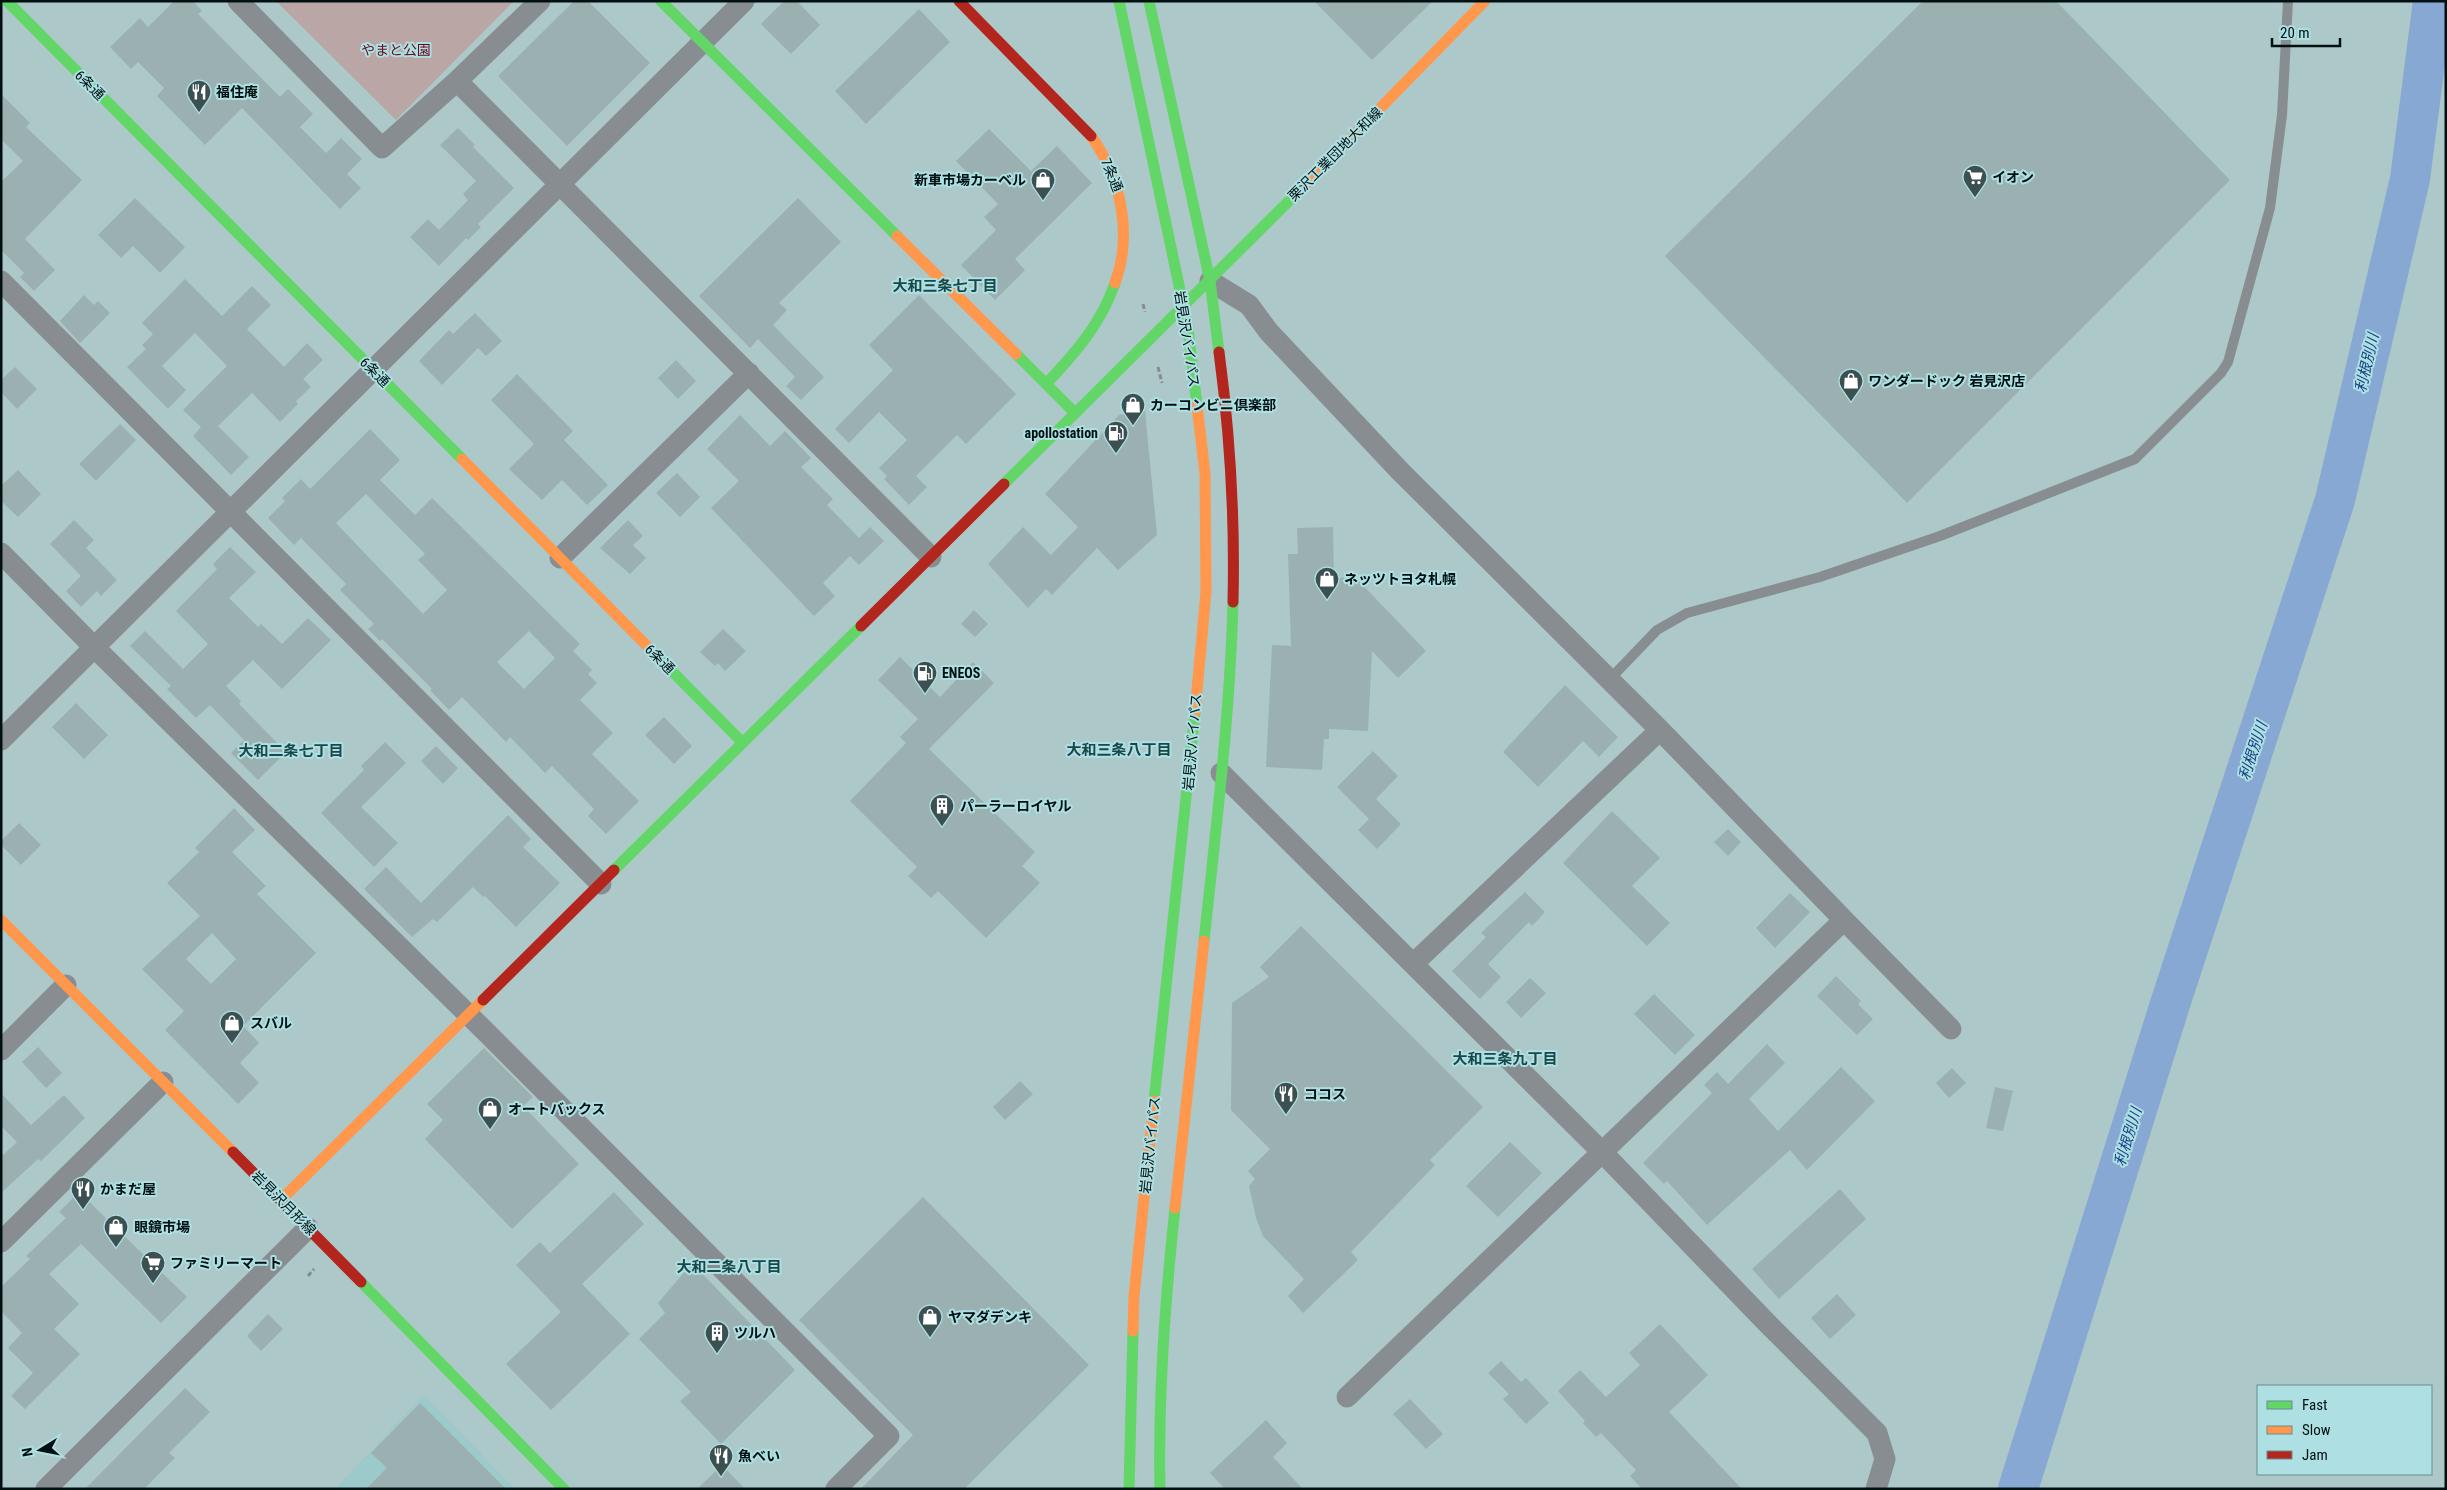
<svg xmlns="http://www.w3.org/2000/svg" width="2447" height="1490" viewBox="0 0 2447 1490" font-family="'Roboto Condensed','Noto Sans JP',sans-serif">
<style>
.built{fill:#9cc9ca}
.green{fill:#bba6a6}
.lines{fill:none;stroke-linecap:round;stroke-linejoin:round}
.river{stroke:#87a8d2;stroke-width:40}
.building{fill:#9bb0b1;fill-rule:evenodd}
.path{stroke:#848c8f;stroke-width:3;stroke-dasharray:5 2.5;stroke-linecap:butt}
.lane{stroke:#888d91;stroke-width:10}
.street{stroke:#888d91;stroke-width:21}
.fast{stroke:#63d668;stroke-width:11}
.slow{stroke:#ff974d;stroke-width:11}
.jam{stroke:#b3261e;stroke-width:11}
.labels{text-anchor:middle;dominant-baseline:central;stroke-width:4;stroke-linejoin:round;paint-order:stroke}
.park-label{font-size:14px;fill:#690819;stroke:#aedfe2}
.street-label{font-size:14px;fill:#011011;stroke:#aedfe2}
.poi-label{font-size:14px;font-weight:bold;fill:#011011;stroke:#aedfe2;text-anchor:start}
.neighbourhood-label{font-size:15px;font-weight:bold;fill:#19484a;stroke:#aedfe2}
.water-label{font-size:15px;font-style:italic;fill:#164086;stroke:#aedfe2}
</style>
<rect width="100%" height="100%" fill="#adc8c8"/>
<!-- built -->
<path class="built" d="M424,1395l91,94h-180z"/>
<!-- green -->
<path class="green" d="M276,1h238l-118,119z"/>
<g class="lines">
<!-- river -->
<path class="river" d="M2018,1489l153,-488 164,-501 75,-321 23,-178"/>
</g>
<!-- building -->
<path class="building" d="M174,1h19l9,10 -4,3 82,83 8,-8 25,25 -13,13 26,26 15,-15 21,21 -15,15 14,14 -21,21 -98,-101 -37,37 -48,-49 7,-8 -26,-26 -7,7 -21,-22 30,-29 8,9z
M574,1h14l62,62 -83,83 -69,-70z
M784,1h13l23,24 -29,29 -30,-30z
M1314,1h119l-61,59z
M1923,1h133l174,179 -323,323 -242,-247z
M919,9l31,33 -84,82 -31,-33z
M1,94l29,29 -4,4 56,53 -57,59 30,31 -21,21 -14,-14 4,-4 -23,-23v-68l22,-21 -22,-22z
M458,128l17,17 -2,2 41,41 -36,36 3,3 -13,13 -2,-2 -27,28 -29,-29 18,-18 11,11 29,-30 -5,-6 13,-13 -36,-36z
M989,129l42,42 26,-25 35,37 -77,76 10,11 -30,30 -34,-35 35,-35 -12,-13 14,-13 -42,-43z
M135,198l50,49 -25,26 -27,-27 -12,12 -23,-23z
M798,198l43,44 -62,61 8,7 -14,15 51,52 -23,23 -15,-14 9,-9 -37,-38 -8,9 -51,-52z
M185,279l37,37 30,-30 19,19 -24,24 37,38 23,-24 16,17 -20,19 8,8 -15,14 2,3 -18,18 -28,-29 -34,33 31,31 -18,18 -38,-39 8,-9 -18,-17 44,-44 -32,-33 -33,33 24,24 -18,19 -41,-42 19,-18 -4,-4 11,-11 -11,-11z
M84,295l10,10 4,-4 12,12 -30,30 -20,-22z
M919,295l97,99 -50,50 -9,-9 -41,41 11,11 -18,18 -25,-26 3,-3 -8,-8 28,-28 -28,-28 -30,31 -14,-14 58,-59 -24,-25z
M475,313l27,28 -16,15 -8,-8 -36,37 -23,-24 30,-31 4,4z
M676,360l20,21 -18,18 -20,-21z
M15,367l22,22 -20,20 -16,-17v-12z
M517,374l56,57 -9,9 44,45 -21,20 -25,-25 -20,20 -33,-31 25,-25 -43,-44z
M1145,411l12,124 -39,35 -21,-22 -45,47 -6,-6 -18,19 -40,-44 35,-37 28,28 27,-28 -33,-33 74,-79z
M740,415l30,31 15,-15 26,27 -10,9 32,32 -6,6 32,33 11,-11 14,14 -25,24 -9,-9 -27,27 12,13 -21,20 -103,-108 28,-27 -32,-32z
M120,424l16,16 -40,41 -17,-17z
M370,429l30,31 -20,20 35,35 17,-17 148,146 -7,7 19,19 -4,4 9,9 -17,17 33,33 -21,21 47,47 -33,33 -18,-18 6,-7 -42,-43 -7,7 -35,-36 -4,5 -44,-45 -13,13 -19,-20 2,-1 -50,-50 -2,2 -12,-12 6,-5 -34,-34 6,-6 -45,-46 -7,7 -26,-27 17,-17 -3,-3 19,-19 9,10zM366,494l59,60 -7,6 29,30 -24,24 -87,-91zM529,631l26,27 -31,31 -27,-27z
M18,470l23,24 -23,23 -17,-16v-15z
M677,473l23,24 -20,20 -24,-24z
M74,520l20,20 -8,8 31,32 -16,16 -4,-5 -16,16 -15,-16 15,-15 -31,-32z
M628,520l15,16 -10,9 13,13 -16,16 -30,-26z
M1333,527l1,52 20,-3 72,75 -28,27 -26,-27 -4,80 -39,-2v10h-5l-2,31 -56,-3 6,-122 19,1 -3,-92h10l-1,-26z
M230,547l26,25 -27,26 29,29 3,-3 21,20 26,-26 23,22 -49,49 -29,-29 -27,26 15,15 -2,3 47,48 -28,28 -27,-27 13,-13 -34,-35 -14,13 -29,-29 4,-3 -41,-40 15,-15 38,38 25,-25 -32,-33 41,-42 -4,-5z
M974,610l14,14 -13,13 -14,-13z
M723,629l23,22 -21,20 -7,-8 -3,3 -15,-14z
M900,657l40,40 33,-35 21,21 -65,66 106,103 -13,14 18,17 -54,55 -48,-47 -7,7 -23,-22 9,-9 -67,-66 56,-58 -6,-6 18,-18 -40,-39z
M1565,685l53,52 -19,20 -16,-16 -45,46 -35,-35z
M76,703l32,32 -24,24 -32,-32z
M664,717l28,29 -18,18 -29,-29z
M385,742l21,21 -45,44 37,36 -24,24 -53,-54 43,-43 -3,-4z
M436,746l22,22 -15,16 -22,-23z
M1373,751l25,25 -22,23 25,25 -24,25 -19,-19 11,-11 -32,-32z
M234,808l21,22 -23,22 34,34 -9,8 59,59 -73,73 16,17 -19,20 19,20 -21,21 -73,-74 19,-19 -42,-42 58,-53 -33,-33 32,-31 -4,-4zM212,933l24,26 -25,25 -25,-25z
M1612,811l48,47 -28,28 38,37 -23,23 -84,-83z
M508,815l23,24 -8,8 37,36 -44,44 -31,-31 -2,1 -10,-10 -36,35 -4,-3 -21,18 -48,-48 22,-22 35,36z
M19,823l22,22 -20,20 -20,-20v-4z
M1728,829l13,13 -13,14 -14,-14z
M1525,892l20,20 -13,14 -3,-4 -41,42 13,13 -21,22 -28,-28 34,-34 -5,-4z
M1790,893l20,19 -35,36 -19,-20z
M1301,926l182,181 -53,53 5,5 -84,87 7,8 -55,53 -15,-17 16,-17 -41,-43 -7,-18 -7,-32 6,-7 -7,-8 22,-22 -39,-39 1,-107 37,-26 -9,-10z
M1836,976l25,25 -3,3 15,15 -16,16 -40,-39z
M1530,978l16,15 -25,25 -15,-16z
M1654,994l41,41 -20,20 -41,-41z
M1767,1044l18,19 -36,36 29,32 63,-64 34,34 -68,69 -17,-20 -83,75 -40,-44 -3,3 -21,-21 69,-70 -8,-8 13,-13 11,12z
M38,1047l24,26 -16,15 -24,-26z
M484,1048l49,49 -10,9 56,58 -67,65 -87,-90 18,-19 -16,-16z
M1952,1068l14,15 -17,15 -13,-15z
M1020,1081l13,13 -28,26 -12,-13z
M1995,1087l18,4 -10,40 -17,-3z
M1,1093l30,32 33,-30 21,23 -44,43 -3,-2 -37,34v-36l16,-15 -16,-16z
M1510,1142l32,31 -44,44 -32,-31z
M1840,1189l26,30 -87,80 -27,-30z
M79,1192l108,105 -26,26 -80,-79 -32,30 30,30 -25,25 26,25 -55,55 -14,-13 22,-23 -25,-25 14,-15 -21,-22v-24l29,-28 -4,-3 40,-38 -7,-6z
M614,1192l30,32 -62,60 48,50 -79,76 -45,-46 55,-52 -45,-47 24,-23 10,11z
M923,1197l166,168 -125,124h-103l52,-54 -114,-115z
M692,1263l103,107 -74,74 -41,-43 11,-9 -52,-53 26,-26 -7,-10z
M1837,1294l19,21 -26,24 -19,-21z
M268,1314l15,15 -22,22 -14,-15z
M1660,1324l48,51 -39,37 73,77h-100l-12,-13 6,-6 -35,-37 -5,4 -13,-14 2,-2 -27,-30 22,-21 26,27 34,-32 -11,-12z
M1501,1361l20,21 5,-4 23,25 -23,21 -23,-25 6,-5 -21,-21z
M185,1388l25,24 -41,41 6,5 -31,31h-59z
M1410,1399l33,35 -17,15 -33,-35z
M420,1403l86,86h-140l21,-21 -16,-15z
M1266,1420l21,23 -14,14 30,32h-78l-15,-16z
M722,1465l23,24h-48z"/>
<g class="lines">
<!-- path -->
<path class="path" d="M1143,304l2,8
M1158,367l4,16
M308,1276l6,-7"/>
<!-- lane -->
<path class="lane" d="M1609,680l48,-50 30,-17 133,-36 120,-41 195,-77 86,-86 7,-11 42,-154 12,-93 6,-114"/>
<!-- street -->
<path class="street" d="M238,1l144,147 75,-67 83,-80
M457,81l474,476
M1,281l600,603
M1210,281l39,24 20,27 130,138 261,260 184,190 -497,477
M1,553l94,95 390,383 404,405 -53,53
M560,558l189,-185
M1,740l743,-739
M1221,773l382,380 163,169 111,111 8,26 -9,30
M1844,920l107,109
M1413,964l247,-234
M1,1050l65,-65
M1,1242l162,-160
M46,1489l262,-261"/>
<!-- fast -->
<path class="fast" d="M7,1l455,458
M661,1l236,235
M1119,1l69,327 9,78
M1149,1l61,280 9,71
M1016,354l59,59
M1047,383c29,-31 54,-59 68,-100
M1004,484l298,-296
M653,652l90,91
M614,870l247,-244
M1204,941c12,-113 26,-226 29,-339
M1154,1101l41,-389
M361,1282l203,207
M1129,1489l4,-158
M1160,1489c-2,-93 5,-188 15,-281"/>
<!-- slow -->
<path class="slow" d="M1091,136c30,42 42,98 24,147
M1302,188l183,-187
M897,236l119,118
M462,459l191,193
M1195,712l11,-120 -1,-119 -8,-67
M1,920l232,232
M281,1200l202,-200
M1175,1208l29,-267
M1133,1331l1,-35 20,-195"/>
<!-- jam -->
<path class="jam" d="M959,1l132,135
M1219,352c11,82 16,166 14,250
M861,626l143,-142
M483,1000l131,-130
M233,1152l128,130"/>
</g>
<!-- icons -->
<defs>
<symbol id="restaurant-pin" viewBox="-11 -11 22 30"><path d="M0 17L-7.5 6A9.5 9.5 0 1 1 7.5 6Z" fill="#3d5051" stroke="#aedfe2"/><path d="M-5-6h1v4h1v-4h1v4h1v-4h1v5L-1.5 .5V6h-2V.5L-5-1ZM5-6V6H3V1.5H1.5Q1.5-4 5-6Z" fill="#fff"/></symbol>
<symbol id="supermarket-pin" viewBox="-11 -11 22 30"><path d="M0 17L-7.5 6A9.5 9.5 0 1 1 7.5 6Z" fill="#3d5051" stroke="#aedfe2"/><path d="M-6-5.5h2.5l.6 2H6L4.5 2H-2.5L-4.4-4H-6ZM-1.5 3.2a1.3 1.3 0 1 0 .1 0ZM3 3.2a1.3 1.3 0 1 0 .1 0Z" fill="#fff"/></symbol>
<symbol id="shop-pin" viewBox="-11 -11 22 30"><path d="M0 17L-7.5 6A9.5 9.5 0 1 1 7.5 6Z" fill="#3d5051" stroke="#aedfe2"/><path d="M-5-2.5h2.3a2.7 3.5 0 0 1 5.4 0H5L5.5 6h-11ZM-1.5-2.5h3a1.5 2.3 0 0 0-3 0Z" fill="#fff"/></symbol>
<symbol id="fuel-pin" viewBox="-11 -11 22 30"><path d="M0 17L-7.5 6A9.5 9.5 0 1 1 7.5 6Z" fill="#3d5051" stroke="#aedfe2"/><path d="M-5.5-6h7V0h2V4h1.3V-2.5L3-4.5l.8-.8L6-3V5H2.5V1h-1V6h-7ZM-4.2-4.7v3.2H.2V-4.7Z" fill="#fff"/></symbol>
<symbol id="building-pin" viewBox="-11 -11 22 30"><path d="M0 17L-7.5 6A9.5 9.5 0 1 1 7.5 6Z" fill="#3d5051" stroke="#aedfe2"/><path d="M-4-6H4V6H1V3H-1V6H-4ZM-2.5-4.3h1.7v1.8h-1.7ZM.8-4.3h1.7v1.8H.8ZM-2.5-1h1.7V.8h-1.7ZM.8-1h1.7V.8H.8Z" fill="#fff"/></symbol>
</defs>
<g fill-rule="evenodd">
<use href="#restaurant-pin" x="185" y="78" width="28" height="38"/>
<use href="#supermarket-pin" x="1961" y="163" width="28" height="38"/>
<use href="#shop-pin" x="1029" y="166" width="28" height="38"/>
<use href="#shop-pin" x="1837" y="367" width="28" height="38"/>
<use href="#shop-pin" x="1119" y="391" width="28" height="38"/>
<use href="#fuel-pin" x="1102" y="419" width="28" height="38"/>
<use href="#shop-pin" x="1313" y="565" width="28" height="38"/>
<use href="#fuel-pin" x="911" y="659" width="28" height="38"/>
<use href="#building-pin" x="928" y="792" width="28" height="38"/>
<use href="#shop-pin" x="218" y="1009" width="28" height="38"/>
<use href="#restaurant-pin" x="1272" y="1080" width="28" height="38"/>
<use href="#shop-pin" x="476" y="1095" width="28" height="38"/>
<use href="#restaurant-pin" x="69" y="1175" width="28" height="38"/>
<use href="#shop-pin" x="102" y="1213" width="28" height="38"/>
<use href="#supermarket-pin" x="139" y="1249" width="28" height="38"/>
<use href="#shop-pin" x="916" y="1303" width="28" height="38"/>
<use href="#building-pin" x="703" y="1319" width="28" height="38"/>
<use href="#restaurant-pin" x="707" y="1442" width="28" height="38"/>
</g>
<g class="labels">
<!-- park labels -->
<g class="park-label">
<text x="396" y="50">やまと公園</text>
</g>
<!-- street labels -->
<g class="street-label">
<text transform="translate(90 85) rotate(45)">6条通</text>
<text transform="translate(1335 154) rotate(-45)">栗沢工業団地大和線</text>
<text transform="translate(1112 175) rotate(68)">7条通</text>
<text transform="translate(1187 339) rotate(81)">岩見沢バイパス</text>
<text transform="translate(375 372) rotate(45)">6条通</text>
<text transform="translate(660 659) rotate(45)">6条通</text>
<text transform="translate(1192 742) rotate(-85)">岩見沢バイパス</text>
<text transform="translate(1150 1145) rotate(-84)">岩見沢バイパス</text>
<text transform="translate(284 1203) rotate(45)">岩見沢月形線</text>
</g>
<!-- poi labels -->
<g class="poi-label">
<text x="216" y="92">福住庵</text>
<text x="1992" y="177">イオン</text>
<text x="1026" y="180" text-anchor="end">新車市場カーベル</text>
<text x="1868" y="381">ワンダードック 岩見沢店</text>
<text x="1150" y="405">カーコンビニ倶楽部</text>
<text x="1098" y="433" text-anchor="end">apollostation</text>
<text x="1344" y="579">ネッツトヨタ札幌</text>
<text x="942" y="673">ENEOS</text>
<text x="960" y="806">パーラーロイヤル</text>
<text x="250" y="1023">スバル</text>
<text x="1304" y="1094">ココス</text>
<text x="508" y="1109">オートバックス</text>
<text x="100" y="1189">かまだ屋</text>
<text x="134" y="1227">眼鏡市場</text>
<text x="170" y="1263">ファミリーマート</text>
<text x="948" y="1317">ヤマダデンキ</text>
<text x="734" y="1333">ツルハ</text>
<text x="738" y="1456">魚べい</text>
</g>
<!-- neighbourhood labels -->
<g class="neighbourhood-label">
<text x="945" y="286">大和三条七丁目</text>
<text x="1119" y="750">大和三条八丁目</text>
<text x="291" y="751">大和二条七丁目</text>
<text x="1505" y="1059">大和三条九丁目</text>
<text x="729" y="1267">大和二条八丁目</text>
</g>
<!-- water labels -->
<g class="water-label">
<text transform="translate(2367 363) rotate(-77)">利根別川</text>
<text transform="translate(2253 751) rotate(-72)">利根別川</text>
<text transform="translate(2128 1137) rotate(-73)">利根別川</text>
</g>
</g>
<!-- border -->
<rect width="2447" height="1490" fill="none" stroke="#011011" stroke-width="5"/>
<!-- legend -->
<rect x="2257" y="1385" width="175" height="90" fill="#aedfe2" stroke="#698c8e"/>
<rect x="2267" y="1401" width="25" height="8" fill="#63d668" stroke="#698c8e"/>
<text x="2302" y="1410" font-size="15" fill="#011011">Fast</text>
<rect x="2267" y="1426" width="25" height="8" fill="#ff974d" stroke="#698c8e"/>
<text x="2302" y="1435" font-size="15" fill="#011011">Slow</text>
<rect x="2267" y="1451" width="25" height="8" fill="#b3261e" stroke="#698c8e"/>
<text x="2302" y="1460" font-size="15" fill="#011011">Jam</text>
<!-- north arrow -->
<g transform="translate(40 1450) rotate(260)" stroke="#aedfe2" stroke-width="4" paint-order="stroke">
<path d="M0-4L9 19L0 12L-9 19Z" fill="#011011"/>
<text y="-8" font-size="14" font-weight="bold" text-anchor="middle" fill="#011011">N</text>
</g>
<!-- scale -->
<path d="M2272 38v8h68v-8" fill="none" stroke="#011011" stroke-width="2.5"/>
<text x="2280" y="38" font-size="15" fill="#011011" stroke="#aedfe2" stroke-width="4" paint-order="stroke">20 m</text>
</svg>
